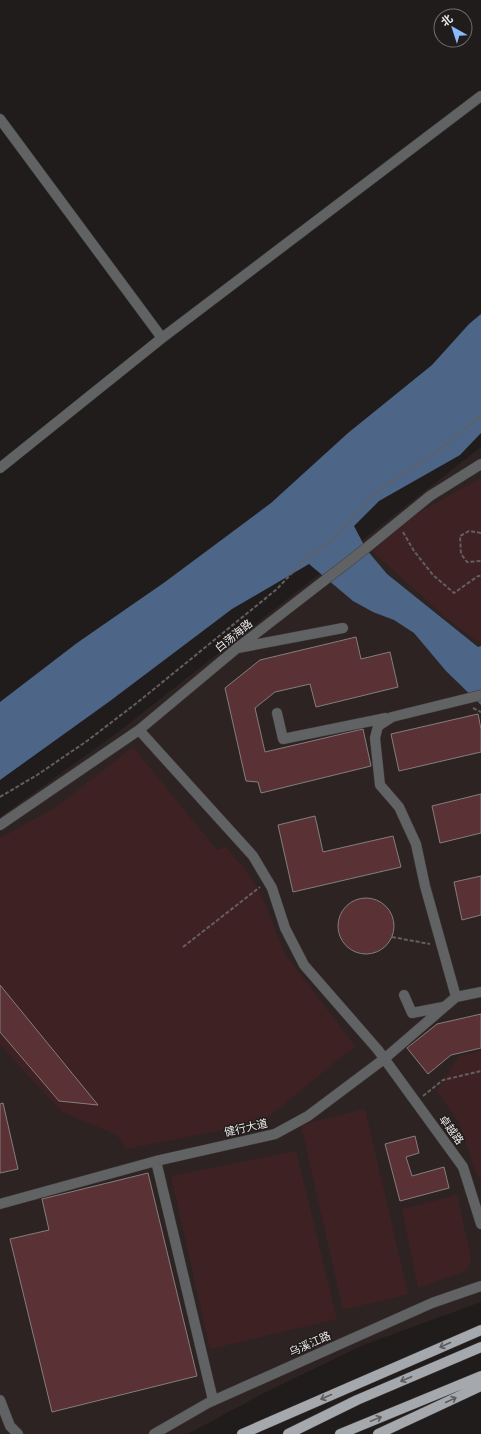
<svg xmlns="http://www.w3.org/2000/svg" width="481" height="1434" viewBox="0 0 481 1434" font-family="'Varela Round','Noto Sans SC',sans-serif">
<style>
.built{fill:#2e2323}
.green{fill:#3e2123}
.water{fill:#4d6687}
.building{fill:#5a3134;stroke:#847e7e}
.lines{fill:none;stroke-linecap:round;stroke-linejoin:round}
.minor-casing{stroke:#3d3939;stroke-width:11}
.major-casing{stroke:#3d3939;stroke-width:11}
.path{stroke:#645f5f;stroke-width:2;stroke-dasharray:4 2;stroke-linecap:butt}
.minor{stroke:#616264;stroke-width:10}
.major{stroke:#a5a8ac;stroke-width:10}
.oneway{stroke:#5c5b5d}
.labels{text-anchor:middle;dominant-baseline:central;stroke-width:3;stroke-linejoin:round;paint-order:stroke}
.street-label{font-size:11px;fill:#ece8e8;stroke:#211c1c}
</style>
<rect width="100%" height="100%" fill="#211c1c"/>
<!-- built -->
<path class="built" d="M481,447v855l-118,43 -99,48 -76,41h-188v-617l117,-84z"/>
<!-- green -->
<path class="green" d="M481,478v164l-6,-2 -31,-24 -72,-65 39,-34z
M133,747l84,103 9,-3 22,26 16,27 20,53 71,93 -93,76 -136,27 -9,-14 -55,-23 -62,-67v-207l55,-30z
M481,1051v124l-4,1 -18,-54 -22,-31 22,-35z
M365,1109l43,185 -65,16 -42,-185z
M296,1151l41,168 -127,30 -39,-173z
M457,1195l14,63 -3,12 -50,18 -16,-79z"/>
<!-- water -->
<path class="water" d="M481,314v119l-21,22 -81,46 -25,25 12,23 21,25 91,73 3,-1v59l-35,-34 -32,-38 -20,-13 -21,-8 -20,-11 -44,-37 -77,45 -122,92 -110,79v-78l77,-59 88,-61 106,-79 77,-70 84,-68 37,-41z"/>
<!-- building -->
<path class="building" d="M356,637l5,22 29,-7 8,35 -82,20 -6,-23 -35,8 -20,16 10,44 98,-23 8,37 -110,27 -3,-11 -12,-1 -21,-93 35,-28z
M478,714l3,15v23l-82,19 -8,-37z
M481,794v39l-41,10 -8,-37z
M315,816l8,36 70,-16 8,31 -108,25 -15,-67z
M481,876v39l-19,5 -8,-38z
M338 926a28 28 0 1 1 56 0a28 28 0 1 1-56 0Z
M0,985l98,120 -39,-4 -59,-69z
M481,1014v34l-30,7 -23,19 -21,-26 30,-24z
M3,1103l15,66 -18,4v-69z
M415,1136l4,17 -13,4 6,19 32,-9 5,21 -49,13 -15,-57z
M148,1173l49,203 -145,36 -42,-173 39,-9 -7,-31z"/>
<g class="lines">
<defs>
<path id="minor" d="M0,119l162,219
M0,468l162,-130 319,-242
M238,648l105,-20
M277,713l6,26 103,-21
M139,730l114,126 19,32 13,40 19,37 74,85 85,117 18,57
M0,825l139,-95 97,-81 129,-100 65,-53 51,-32
M404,995l8,18 31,-6
M456,997l-31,-111 -9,-42 -17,-37 -19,-22 -5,-47 3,-12 14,-9 89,-22
M156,1161l57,239
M0,1204l156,-43 119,-27 33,-18 76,-57 72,-62 25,-5
M0,1400l10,26 8,8
M154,1434l54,-31 224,-100 49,-17"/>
<path id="major" d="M242,1434l239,-104
M288,1434l69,-34 124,-53
M340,1434l141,-58
M378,1434l103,-48"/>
</defs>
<!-- minor casing -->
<use href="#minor" class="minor-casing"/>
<!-- major casing -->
<use href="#major" class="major-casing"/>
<!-- path -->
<path class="path" d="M403,532l11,19 19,24 21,18 24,-17h3
M481,533l-12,-2 -9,5 1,18 6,8 14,-1
M473,708l8,4
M0,797l37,-22 50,-34 51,-39 139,-113 29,-31 29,-20 36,-42 72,-49 38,-32
M392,937l38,7
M183,947l77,-60
M423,1096l20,-16 38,-9"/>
<!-- minor -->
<use href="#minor" class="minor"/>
<!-- major -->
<use href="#major" class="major"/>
</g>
<!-- one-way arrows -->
<defs><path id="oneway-shaft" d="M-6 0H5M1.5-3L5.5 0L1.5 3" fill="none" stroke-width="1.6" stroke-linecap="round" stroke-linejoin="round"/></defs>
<g class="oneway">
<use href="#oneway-shaft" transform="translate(445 1345) rotate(156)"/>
<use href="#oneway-shaft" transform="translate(406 1379) rotate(157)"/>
<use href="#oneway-shaft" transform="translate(326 1397) rotate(156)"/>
<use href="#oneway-shaft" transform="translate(451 1400) rotate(-25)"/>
<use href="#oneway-shaft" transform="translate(376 1419) rotate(-22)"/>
</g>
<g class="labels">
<!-- street labels -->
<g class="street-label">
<text transform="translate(234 636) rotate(-39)">白荡海路</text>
<text transform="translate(246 1128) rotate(-13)">健行大道</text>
<text transform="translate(451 1130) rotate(54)">卓越路</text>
<text transform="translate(310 1344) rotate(-24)">乌溪江路</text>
</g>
</g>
<!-- north arrow -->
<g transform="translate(453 28) rotate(321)"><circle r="19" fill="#211c1c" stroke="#726e6e"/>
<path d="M0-3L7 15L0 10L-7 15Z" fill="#88bbfc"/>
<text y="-6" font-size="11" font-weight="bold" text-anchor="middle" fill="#ece8e8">北</text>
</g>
</svg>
